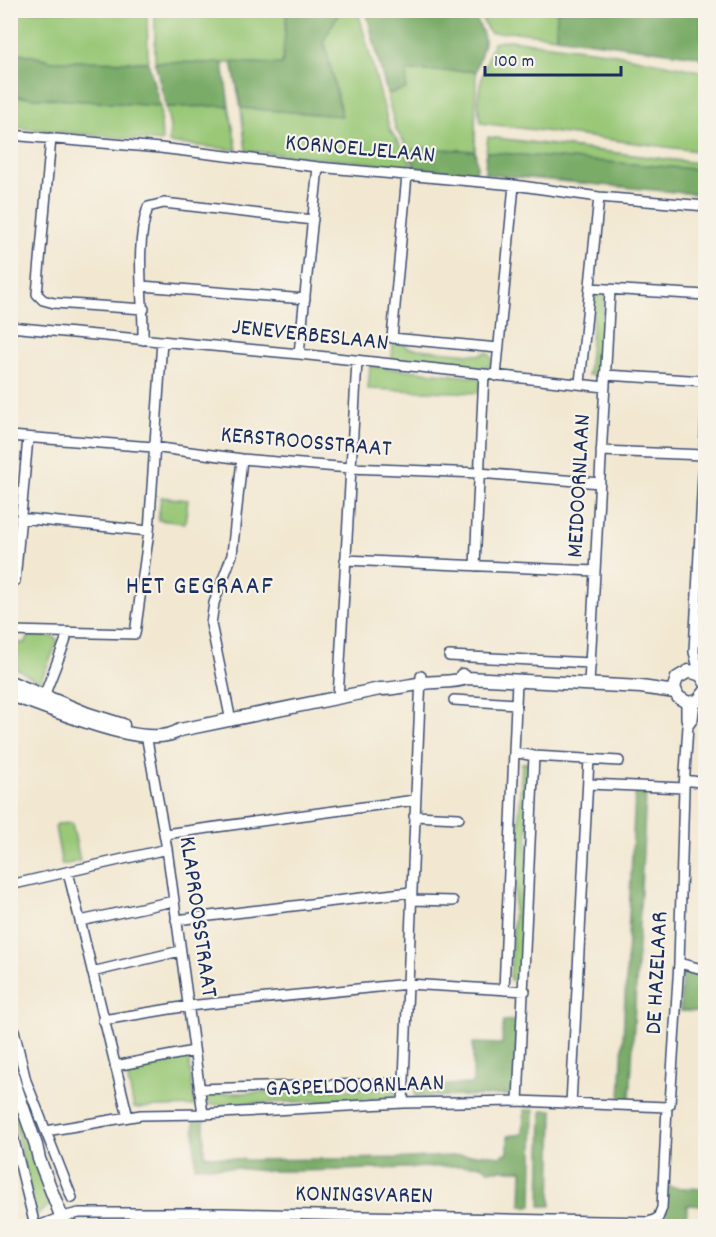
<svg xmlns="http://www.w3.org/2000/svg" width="716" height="1237" viewBox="0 0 716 1237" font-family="Dekko,sans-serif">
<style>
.green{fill:#99c877;stroke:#5a7c6a;stroke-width:1.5}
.forest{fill:#7aac68;stroke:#4a6e63;stroke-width:1.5}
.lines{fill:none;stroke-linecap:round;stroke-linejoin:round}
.minor-casing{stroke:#3b4b6f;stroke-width:12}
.tertiary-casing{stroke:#3b4b6f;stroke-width:15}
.minor{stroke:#fff;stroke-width:9}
.tertiary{stroke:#fff;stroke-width:12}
.labels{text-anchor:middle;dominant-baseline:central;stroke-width:4.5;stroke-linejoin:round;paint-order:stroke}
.street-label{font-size:24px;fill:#1b2f5e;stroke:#f7f3e8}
.neighbourhood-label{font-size:26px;letter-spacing:1.5px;fill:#1b2f5e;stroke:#f7f3e8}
</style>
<rect width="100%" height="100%" fill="#f7f3e8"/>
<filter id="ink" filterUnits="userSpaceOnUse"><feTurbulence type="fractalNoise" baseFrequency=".0167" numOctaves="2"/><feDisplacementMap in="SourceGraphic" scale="12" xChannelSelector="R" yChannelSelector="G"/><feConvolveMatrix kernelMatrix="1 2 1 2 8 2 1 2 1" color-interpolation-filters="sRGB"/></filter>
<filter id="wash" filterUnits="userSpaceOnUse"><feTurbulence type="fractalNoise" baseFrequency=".008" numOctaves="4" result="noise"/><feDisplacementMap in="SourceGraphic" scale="24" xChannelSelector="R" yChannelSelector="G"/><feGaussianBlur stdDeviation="1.35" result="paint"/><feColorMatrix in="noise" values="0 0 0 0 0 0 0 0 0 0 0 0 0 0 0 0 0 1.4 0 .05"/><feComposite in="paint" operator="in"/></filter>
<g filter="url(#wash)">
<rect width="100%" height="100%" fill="#f2e8d2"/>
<!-- green -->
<path class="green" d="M10,11h137l1,51 -95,-1 -42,-10z
M155,11h132l-4,53 -128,-2z
M340,11h18l32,119 19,28 2,9 -165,-16 -5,-43 101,8 -18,-76z
M478,11h79l-1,26 -40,-5 -25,1 -4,-4z
M509,40l97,12 99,20v75l-8,4 -216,-28c-8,-28 3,-53 12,-80z
M407,71h69l-1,80 -50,-3 -15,3 -14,-21 -9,-36 19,-5z
M10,96l150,10 2,36 -151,-15z
M229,106l8,44 -68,-7 1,-16 -4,-20z
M488,137l217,27v6l-219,-18z
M595,294l9,2 -4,80 -12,-1z
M393,343l12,1 3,4 72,7 7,-3 4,4 1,8 -8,5 -92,-9z
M370,366l111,12 -1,15 -112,-4z
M161,497l27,3 -3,23 -27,-3z
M30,635l23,1 5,5 -18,42 -29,-18v-22h14z
M522,763h9l-10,217h-11z
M72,823l8,38 -18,4 -7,-38 2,-3z
M188,1054l7,52 -61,2 -8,-38z
M396,1088l-1,10 -186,7 -3,-11z
M10,1091l15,46 26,67 -13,10 -4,-4 -23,-103z"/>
<!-- forest -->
<path class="forest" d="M427,10l1,3 46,2c17,31 9,25 2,56h-69l-1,18 -19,5 -21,-83z
M287,11h53l-16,29 18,76 -101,-8 -9,-46 50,2z
M557,11h144l1,49 -5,-4 -141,-19z
M11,51l42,10 95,1 12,44 -149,-10z
M155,62l68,1 6,43 -63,1z
M419,148l56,3 2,14 -1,8 -61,-2 -5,-20z
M486,152l219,18v25l-220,-21z
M635,793h11l-16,308 -10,-1z
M682,968l23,6v38l-25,-1z
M519,1020l-3,75 -101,2v-11l58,-2v-41l29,1 1,-23z
M524,1110h10l-2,96h-11l1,-36h-34l-6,-5c-71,3 -142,6 -213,6 -25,-1 -49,-6 -74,-5l-1,-47h10v36l42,5 162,-2 77,-4 15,2 8,-4v-16l15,-2z
M542,1110h11l-2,96h-11z
M665,1187l40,2v17l-18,-1 -1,21h-11l-11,-16z"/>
</g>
<g filter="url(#ink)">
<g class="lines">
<defs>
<path id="minor" d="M10,135l150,13 158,19 196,18 85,12 107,9
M51,138l-14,156 6,6 11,3 90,6
M407,175l-15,163 106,10
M142,286l163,13
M590,288l116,7
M10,327l289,27 306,33
M143,340c1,-43 -9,-91 5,-133l16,-4 149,17
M299,354l19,-187
M605,375l101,6
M496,376l18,-191
M580,383l19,-186
M10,436l143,11 89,12 108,9 129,5 121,10
M601,451l103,4
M20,518l129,13
M345,560l250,11
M475,566l9,-192
M15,581l13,-143
M10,631l125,3 14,-103 13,-190
M449,656l142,7
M696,672l1,-8 -3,-12 12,-236
M589,684l21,-394
M338,698l19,-337
M454,700l62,4
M42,701l23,-59 2,-9
M231,721l-20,-97 3,-21 18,-48 10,-96
M688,726l5,-7 2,-17
M147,740l20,109 36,265
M514,752l20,4 -16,345
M534,756l85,5
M685,780l21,3
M588,784l96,4
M414,816l45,2
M165,834l250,-34
M68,872l60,245
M10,885l157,-36
M411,900l42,1
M176,920l235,-28
M80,921l94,-20
M679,963l27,7
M92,972l88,-21
M504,990l13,-309
M10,1013l16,68 46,117
M103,1020l85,-14 220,-22 117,7
M115,1066l79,-15
M199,1089l205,-6
M403,1103l18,-427
M571,1104l18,-345
M10,1124l25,102
M46,1131l95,-16 62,-1 200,-11 115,-2 149,6
M38,1226l24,-9 17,-4h141l429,9 9,-4 4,-10 5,-101 3,-3 9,-141 5,-175 4,-62 -2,-8v-16"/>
<path id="tertiary" d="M462,675l5,3 174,9 34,5
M10,682l78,32 35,11
M706,683l-5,-8 -12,-4 -12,7 -3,9 4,10 10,6 10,-2 8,-10
M10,695c38,11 136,58 170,35l200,-41c15,0 29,-4 44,-6 14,-2 30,0 43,-5
M10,1067l5,18 21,60 3,14 26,67"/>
</defs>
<!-- minor casing -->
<use href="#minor" class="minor-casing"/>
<!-- tertiary casing -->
<use href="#tertiary" class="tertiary-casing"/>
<!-- minor -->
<use href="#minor" class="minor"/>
<!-- tertiary -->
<use href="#tertiary" class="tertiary"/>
</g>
</g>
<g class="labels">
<!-- street labels -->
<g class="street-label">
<text transform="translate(360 150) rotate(5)">KORNOELJELAAN</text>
<text transform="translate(310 336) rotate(6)">JENEVERBESLAAN</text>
<text transform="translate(306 443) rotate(5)">KERSTROOSSTRAAT</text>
<text transform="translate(580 486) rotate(-87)">MEIDOORNLAAN</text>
<text transform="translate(197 917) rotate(82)">KLAPROOSSTRAAT</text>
<text transform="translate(658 973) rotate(-87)">DE HAZELAAR</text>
<text transform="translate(355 1087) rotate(-2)">GASPELDOORNLAAN</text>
<text transform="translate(364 1196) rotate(1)">KONINGSVAREN</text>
</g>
<!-- neighbourhood labels -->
<g class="neighbourhood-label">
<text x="200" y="587">HET GEGRAAF</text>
</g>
</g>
<!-- margin -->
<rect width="716" height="1237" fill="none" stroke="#f7f3e8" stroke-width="36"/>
<!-- scale -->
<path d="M485 66v9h136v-9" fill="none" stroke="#1b2f5e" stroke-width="3"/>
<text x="494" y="66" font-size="18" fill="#1b2f5e" stroke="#f7f3e8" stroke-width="4.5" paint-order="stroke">100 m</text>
</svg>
